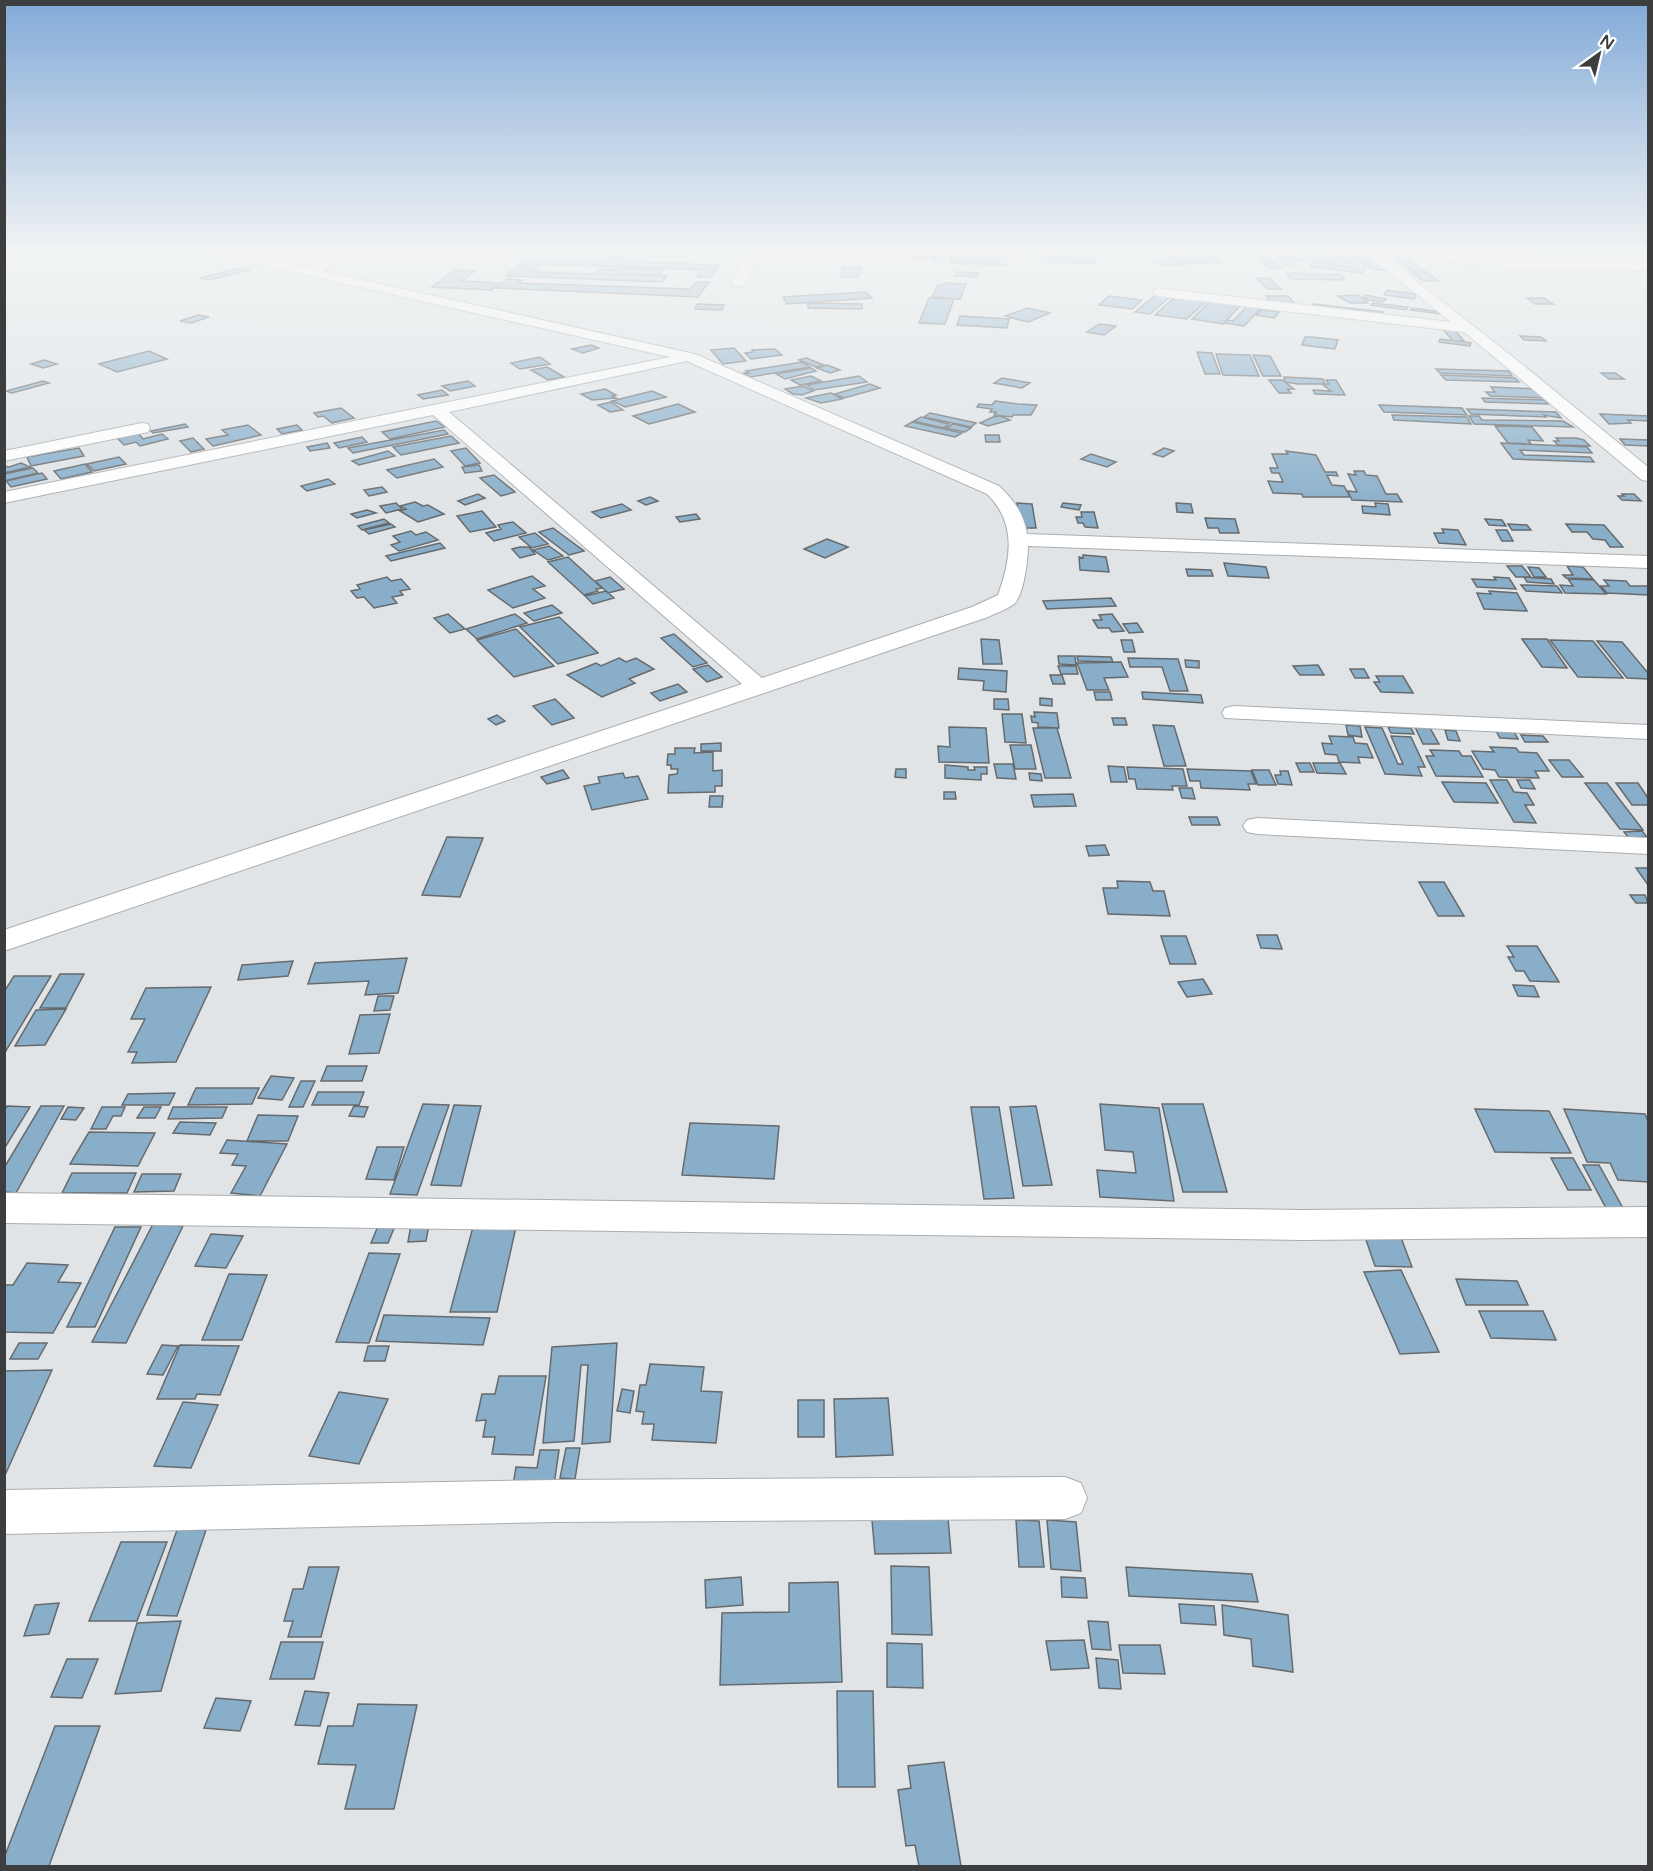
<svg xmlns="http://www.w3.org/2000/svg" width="1653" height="1871" viewBox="0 0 1653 1871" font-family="'Varela Round',sans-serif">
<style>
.building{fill:#89aeca;stroke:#676a6c;stroke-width:1.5}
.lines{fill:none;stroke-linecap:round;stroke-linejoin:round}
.street-casing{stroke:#aaadb0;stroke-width:2}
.street{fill:#fff;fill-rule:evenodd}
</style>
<rect width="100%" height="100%" fill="#e0e4e7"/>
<!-- building -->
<path class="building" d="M1282,249h19l13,13 -20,-2 -4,-4h7l-9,-1 -3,-3 6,-1z
M1303,249h23l14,13h-23z
M1332,252h13l13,12h-13z
M1346,252h16l25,18h-12l-9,-4z
M611,253l20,1 -5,5h-21z
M914,253l31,2 -5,6h-7l2,-3 -27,-1z
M1208,253l14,9 -59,3 -14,-5z
M952,255l54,1v3l-54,-1z
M1041,256l54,2 1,5 -54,-1z
M1277,257h11l8,9h-11z
M1394,257h15l4,3h-4l15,11 -11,1z
M526,258l194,7 -9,12h-15l6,-7 -161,-6 -9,8 63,2 5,-5 17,1 -4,4 54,2 -5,6 -156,-6z
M1258,258h14l10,10h-14z
M951,260l55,2v3l-55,-2z
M1313,262l52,6 -3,5 -52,-6z
M843,267l19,1 -4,9h-18z
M240,268l10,2 -40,10 -10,-2z
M622,268l42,1 -4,6 -42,-1z
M455,270l20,1 -13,10 38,2 -8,7 -60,-3z
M956,272l23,1 -1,4 -23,-1z
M1411,272h15l12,9h-15z
M1287,273l54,2 4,5 -55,-1z
M1256,278h13l12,11h-13z
M507,279l15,1 -4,3 172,6 6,-7h13l-11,15 -201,-9z
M946,283l20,1 -6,15 -28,-2 6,-12h7z
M1387,290l29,4 -2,5 -30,-4z
M866,292l6,6 -85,6 -4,-7z
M1157,294l14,2 -21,18 -15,-2z
M1358,295l10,8h-18l-12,-7z
M1365,295l21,4 -4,3 -16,-2 1,-2h-5z
M1109,296l33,4 -10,9 -33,-4z
M1266,296h22l6,7h-22z
M1175,297l31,4 -19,18 -32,-4z
M929,298l25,1 -9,25 -26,-1z
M1527,298h17l9,6h-18z
M1210,301l31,4 -18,19 -31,-5z
M808,303l54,1v5l-54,-1z
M1373,303l35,4 -2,3 -35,-5z
M697,304l27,1 -2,5 -27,-1z
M1313,304l70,8 -1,4 -71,-8z
M1248,305l14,2 -18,19 -20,-3 3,-3 6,1z
M1028,308l22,5 -22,9 -23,-6z
M1412,308l30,4 -1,2 -31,-4z
M1261,310l8,1 10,1 -5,6 -18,-3z
M198,315l11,2 -18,6 -11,-2z
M960,316l49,3 -2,9 -50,-3z
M1099,324l17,2 -12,9 -17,-3z
M1442,328h11l11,13h-11z
M1520,336l21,1 5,4 -22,-1z
M1305,337h6l27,3 -3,9 -33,-4z
M1440,339l31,4 -1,3 -31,-4z
M591,345l8,3 -16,5 -11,-4z
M734,348l12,13 -23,3 -12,-14z
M775,349l7,6 -31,4 -6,-6 8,-1 -1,-2z
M149,351l18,8 -50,13 -18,-8z
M1197,352l15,1 8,21h-15z
M1216,354l34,1 9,21 -36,-1z
M1253,355l17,1 11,20h-18z
M540,357l10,7 -30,5 -9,-6z
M806,358l18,7 -8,2 -17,-7z
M44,360l13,4 -14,4 -12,-4z
M802,362l8,5 -60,10 -6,-4h5l-3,-2z
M827,365l13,5 -10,3 -13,-5z
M547,367l17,10 -16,3 -17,-10z
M811,368l5,3 -31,8 -9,-5z
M1436,369l73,2 3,5 -72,-3z
M1601,373h14l9,6h-15z
M1441,375l74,3 4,4 -73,-2z
M811,376l10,5 -21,4 -9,-5z
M859,376l8,6 -53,8 -7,-5z
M1284,377l39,2 2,5h-27l-13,-2z
M1002,378l28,5 -8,5 -28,-5z
M1269,380h13l12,9h-7l4,4h-12z
M1326,380h10l9,15 -30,-1 -2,-4 18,1 -9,-7h7z
M43,381l6,2 -37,10 -6,-2z
M468,381l7,5 -25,5 -8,-5z
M870,384l10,4 -36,10 -9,-4z
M804,386l9,5 -11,4 -9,-1 -8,-5z
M1491,387l48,2 7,9 -56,-2 -4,-4h9z
M605,389l11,6 -4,1 4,2 -24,2 -11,-6z
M442,390l6,5 -25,4 -5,-4z
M652,391l14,6 -41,10 -13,-6z
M831,393l11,6 -21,4 -15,-5z
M1482,398l63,2 3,4 -63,-2z
M995,401l23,3 19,1 -6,10h-18l-1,2 -18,-2 2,-3h-6l2,-3 -15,-2 2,-3 13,1z
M611,402l12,8 -13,2 -12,-7z
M678,404l17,8 -46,12 -16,-8z
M1379,405l83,3 5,7 -83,-3z
M341,408l13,10 -22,5 -9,-7 -5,1 -4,-4z
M1467,409l89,3 5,6 -12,-2 -5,-1 2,2 -75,-3z
M930,413l46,10 -5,4 -47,-10z
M1600,414l48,2v5l-20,-1 3,3 -22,1z
M1392,415l75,2 4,7 -77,-4z
M1001,416l9,4 -22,6 -8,-3 13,-6z
M1469,416h10l3,4 81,1 10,6 -99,-3z
M921,417l28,7 -6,4 -29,-7z
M436,421l9,6 -55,12 -8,-7z
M912,422l50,11 -7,4 -50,-11z
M185,424l3,3 -35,6 -2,-2z
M953,424l18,4 -6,4 -19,-4z
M248,425l13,10 -48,11 -7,-7 22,-4 -6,-5z
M297,425l5,5 -20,4 -5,-5z
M1495,426l37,1 11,14 -15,-1 3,4 -23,-1z
M444,430l4,4 -95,19 -5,-5z
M138,433l5,6 19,-5 6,5 -28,7 -4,-4 -12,3 -7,-7z
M985,435h14l1,7h-14z
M451,436l8,7 -58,12 -8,-8z
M362,437l5,5 -28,6 -5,-5z
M193,438l11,11 -13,3 -11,-11z
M1556,438h20l8,2 6,6 -32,-1 -4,-4h5z
M1620,439l28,1v6l-23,-1z
M327,443l3,5 -20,3 -3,-4z
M1501,443l86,4 5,6 -72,-3 4,5 66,2 4,5 -81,-3z
M79,448l5,8 -53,10 -4,-9z
M466,448l14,15 -15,3 -14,-15z
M1164,448l10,3 -11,6 -10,-3z
M388,451l7,5 -36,9 -7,-4z
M1286,451l30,4 9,17h11l2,4 -11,-1 5,10 12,1 6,11h-47l-1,-3 -29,-1 -5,-12 15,1 -4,-9h-7l-2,-5h8l-6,-14h16z
M1091,454l25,8 -9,5 -26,-8z
M119,457l7,7 -32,7 -7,-7z
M434,459l9,8 -46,11 -10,-8z
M21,463l9,4 -26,6v-7l5,1z
M85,464l7,8 -31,7 -7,-8z
M479,465l3,6 -17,2 -3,-6z
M33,468l5,5 -34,8v-7z
M1354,471h10l2,4 11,1 9,18h11l5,8 -50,-2 -4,-9 9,1 -9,-18 8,1z
M42,473l5,6 -36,8 -5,-6z
M494,475l21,17 -14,4 -21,-18z
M328,479l7,5 -28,7 -6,-5z
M382,487l5,5 -18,4 -5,-6z
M478,494l7,4 -20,7 -7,-4z
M1622,494h12l7,7 -19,-1 -4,-4h6z
M650,497l8,4 -12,4 -8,-4z
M415,502l8,4 5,-1 16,9 -26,8 -18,-11 6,-2 -6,-3z
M396,503l6,6 -16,4 -6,-7z
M1017,503l15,1 4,24h-16z
M1063,503l18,2 -2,5 -18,-3z
M1176,503l15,1 2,9 -16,-1z
M1375,503l13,1 2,11 -27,-2 -1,-7 14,1z
M622,504l9,6 -30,8 -9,-6z
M367,510l9,3 -19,5 -6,-4z
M482,511l14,16 -26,5 -13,-16z
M1081,512h13l4,16 -13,-1 -2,-4h-5l-2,-6h6z
M696,514l4,5 -20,3 -4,-5z
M1205,518l30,1 4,14h-19l-2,-5h-10z
M384,519l5,4 -27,7 -4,-4z
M1485,519l17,1 4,6 -17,-1z
M513,522l13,11 -32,8 -8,-8 15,-4 -3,-4z
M391,524l4,3 -26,7 -5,-4z
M1508,524l19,1 4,5h-19z
M1566,524l38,1 19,22h-13l-5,-7 -12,-1 -6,-7h-15z
M553,528l31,23 -15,4 -30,-23z
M1442,529l16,1 8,15 -27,-2 -5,-10h10z
M1496,530h11l6,11h-11z
M411,531l5,4 10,-3 12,8 -39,11 -8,-6 9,-3 -7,-6z
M535,533l13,11 -16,4 -13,-11z
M827,539l21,8 -23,11 -21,-9z
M440,543l5,5 -54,13 -5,-5z
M549,546l14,10 -15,4 -15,-10z
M520,547h9l6,7 -15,4 -8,-9z
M1083,555l23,2 3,15 -29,-2 -1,-13 4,1z
M568,557l34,31 -6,1 2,2 -14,4 -36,-33z
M1224,563l42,4 3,11 -41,-2z
M1507,566h15l9,11h-15z
M1567,566l16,1 10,12 -27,-1 -3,-3h10z
M1528,567l11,1 7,9h-12z
M1186,569l25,1 2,6h-25z
M532,576l13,10 -12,3 12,9 -32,10 -25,-18z
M387,577l4,4 10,-2 9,10 -10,2 3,4 -11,2 5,6 -23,5 -10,-11 -7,1 -6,-7 9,-2 -3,-4z
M610,577l14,12 -16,4 -13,-12z
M1494,577l15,1 7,11 -39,-2 -5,-8 24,1z
M1524,577l27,2 3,5 -27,-2z
M1568,579l26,1 12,14 -41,-1 -5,-8 13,1z
M1604,580l22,1 4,5h18v9l-41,-2 -6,-7h8z
M1521,585l36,1 5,7 -36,-2z
M606,591l8,7 -21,6 -8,-8z
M1489,591l28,2 10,18 -43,-2 -7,-16 14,1z
M1111,598l5,8 -69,3 -4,-8z
M552,605l10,8 -28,8 -10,-8z
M448,614l17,15 -15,4 -16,-15z
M515,614l12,9 -50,16 -11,-10z
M1112,614l12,17 -12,1 -3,-4h-11l-5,-8h9l-3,-5z
M559,617l39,36 -40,11 -38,-37z
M1137,623l6,9 -14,1 -6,-9z
M516,629l38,37 -40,11 -37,-37z
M674,634l33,29 -14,4 -32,-29z
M981,639l18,1 3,24h-19z
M1522,639h25l20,29 -25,-1z
M1121,640h11l3,12h-11z
M1550,640l43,1 30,37 -45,-1z
M1597,641l25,1 26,31v6l-21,-1z
M1058,656h17l1,9 -17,-1z
M1077,656l34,1 2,5 -35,-1z
M619,658l7,4 10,-4 18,11 -25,10 6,4 -33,14 -35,-22 29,-12 5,3z
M1128,658l50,1 10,32h-18l-8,-24h-32z
M1185,660l14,1v7l-13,-1z
M1121,662l7,15 -24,1 5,12h-22l-10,-27z
M708,665l14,12 -15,5 -14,-13z
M1318,665l6,10h-24l-7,-9z
M1058,666h18l2,8h-17z
M959,668l48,3 -1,21 -23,-2 1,-9 -26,-2z
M1350,669h14l5,9h-14z
M1050,675h12l3,9h-12z
M1376,676h27l10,17 -32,-1 -7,-10h6z
M678,684l9,8 -27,9 -9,-8z
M1094,692h16l2,8h-16z
M1142,692l59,3 2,8 -60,-4z
M1040,698l12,1v7l-12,-1z
M555,699l19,19 -22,7 -19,-19z
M994,699h14l1,11 -15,-1z
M1034,712l23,1 2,15 -21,-1v-4l-6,-1 -1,-6 4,1z
M1002,714h20l4,29 -21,-1z
M497,715l8,6 -9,4 -8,-6z
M1112,718h13l2,7h-13z
M1153,725l21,1 12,40h-22z
M1346,725l14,1 2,11 -14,-2z
M949,727l37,1 3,35 -50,-1 -1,-16 12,1z
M1365,727l17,1 16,36h5l-12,-28 20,1 14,30h-7l4,9 -37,-2z
M1388,727l23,1 3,6 -23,-1z
M1415,727l15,1 9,16h-16z
M1033,728h24l14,50h-26z
M1445,730l11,1 4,10 -12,-1z
M1496,731l18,1 4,7 -18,-1z
M1521,735l22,1 5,6h-23z
M1329,736l24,1 2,6 12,1 6,14 -15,-1 2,6 -21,-1 -2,-7 -12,-1 -3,-11 10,1z
M721,743v8h-20v-7z
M1010,745h21l5,24h-21z
M1490,747l26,1 3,4 18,1 12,18h-14l4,7 -40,-1 -4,-7 -12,-1 -11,-18 22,1z
M675,748h20l-1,5 19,-1v19l9,-1v16h-7v6l-47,1 1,-18 8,-1 1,-5h-7v-4h-4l1,-11h7z
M1430,750l29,1 3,5h9l12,21 -47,-1 -10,-20h8z
M1549,760h20l14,17h-21z
M1296,763h14l4,9h-14z
M1313,763h27l6,11 -29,-1z
M994,764h19l3,15 -19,-1z
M945,765l23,2v3h7l-1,-3h13v7h-6v6l-36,-2z
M1108,766l16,1 3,15h-16z
M1127,767l56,2 4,17h-15l1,4 -36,-1 -2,-10h-6z
M896,769h10v9l-11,-1z
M1187,769l64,2 5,13h-8l2,6 -49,-2 -1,-7h-10z
M563,770l6,8 -22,6 -6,-7z
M1252,770h17l7,15h-18z
M1280,771h8l4,14 -14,-1 -3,-9h6z
M623,773l2,5 13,-2 10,23 -56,11 -8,-24 16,-3 -2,-6z
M1029,773l12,1 1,7 -12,-1z
M1490,780h17l7,12 13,1 7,12h-9l11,18 -22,-1z
M1517,780h13l5,9 -14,-1z
M1442,782l44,1 12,20 -44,-1z
M1585,783h22l36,47 -23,-1z
M1616,783h22l10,15v7h-16z
M1179,788h13l3,11 -13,-1z
M944,792h11l1,7h-12z
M1073,794l3,12 -42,1 -3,-12z
M710,796h13l-1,11h-13z
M1189,817h28l3,8h-28z
M1642,831l5,6 -18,1 -5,-6z
M447,837l36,1 -23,59 -38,-2z
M1105,845l4,10 -20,1 -3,-10z
M1636,868h12v17z
M1117,881l33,1 3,9h11l6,25 -62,-2 -5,-26h15z
M1419,882h25l20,34h-26z
M1630,895h15l3,8h-12z
M1257,935h20l5,14 -21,-1z
M1161,936h25l10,28h-26z
M1507,946h30l22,36 -29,-1 -6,-10h-8l-8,-14h6z
M407,958l-9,35 -33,2 4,-14 -61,3 7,-21z
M293,961l-5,15 -50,4 4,-15z
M60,974h24l-18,34h-26z
M14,976h37l-47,78v-62z
M1203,979l9,15 -25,3 -9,-15z
M1513,985l21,1 5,11 -21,-1z
M211,987l-35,75 -44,1 5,-11h-9l17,-33h-14l15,-31z
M378,996h16l-4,14 -16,1z
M66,1009l-21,36 -30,1 21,-36z
M390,1014l-11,39 -30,1 11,-39z
M327,1066h40l-5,15h-41z
M271,1076l23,2 -12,22 -24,-2z
M301,1081h14l-12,26h-14z
M196,1088h63l-7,16 -64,1z
M318,1092h46l-5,13h-47z
M175,1093l-6,12h-47l6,-11z
M423,1104l26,1 -32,90 -27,-1z
M1100,1104l59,4 15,93 -74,-4 -3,-27 39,3 -3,-21 -28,-2z
M1162,1104h41l24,88h-44z
M454,1105l27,1 -20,80 -30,-1z
M7,1106l23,1 -26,42v-38z
M41,1106h23l-48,87 -12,-1v-24z
M354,1106l14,1 -4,10 -15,-1z
M1036,1106l16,79 -29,1 -13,-79z
M68,1107l16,1 -8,12 -15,-1z
M102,1107h23l-4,9h-8l-7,13h-15z
M144,1107h17l-6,11h-18z
M173,1107h54l-5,11 -54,1z
M971,1107h28l15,91 -30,1z
M1475,1109l74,2 22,42 -76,-1z
M1564,1109l81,5 3,7v61l-30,-2 -8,-17 -23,-1z
M258,1115l40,1 -10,25h-41z
M180,1122l36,1 -6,12 -37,-2z
M690,1123l89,3 -5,53 -92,-4z
M89,1132l66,1 -17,33 -68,-2z
M227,1140l60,4 -27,52 -29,-3 15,-27 -14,-1 6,-11 -18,-1z
M377,1147h27l-10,33 -28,-1z
M1551,1158h22l18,32h-23z
M1583,1165h16l24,43h-17z
M72,1173h64l-9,20h-65z
M142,1174h39l-7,17 -40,1z
M153,1224l30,2 -57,117 -34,-1z
M411,1225h18l-3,16 -18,1z
M378,1226h17l-7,17h-17z
M115,1227h26l-46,100h-28z
M473,1227h43l-19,85h-47z
M211,1234l32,2 -17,32 -31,-2z
M1364,1234l36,1 12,32 -37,-1z
M369,1253l31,1 -31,89 -33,-1z
M27,1263l41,2 -10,17 23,1 -28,50 -49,-1v-47h9z
M1401,1270l38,82 -39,2 -36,-82z
M229,1274l38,1 -25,65h-40z
M1456,1279l61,2 11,24h-62z
M1479,1311h64l13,29 -65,-2z
M384,1315l106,3 -7,27 -107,-4z
M19,1343h28l-9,16h-28z
M617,1343l-7,99 -28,2 6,-79h-7l-7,76 -31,2 9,-96z
M162,1345l16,1 -15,29 -16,-1z
M180,1345l59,1 -19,49 -23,-1 -2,5h-38z
M368,1346h21l-4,15h-21z
M650,1364l54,3 -3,24 21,1 -6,51 -64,-3 2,-16h-12l2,-12 -8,-1 4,-26h6z
M52,1370l-46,103h-2v-100l1,-2z
M499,1376h47l-13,79 -41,-1 3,-17h-12l3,-17 -10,1 6,-27h13z
M622,1389l12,2 -4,22 -13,-2z
M339,1392l49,7 -29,65 -50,-8z
M888,1398l5,57 -57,2 -2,-58z
M798,1400h26v37h-26z
M183,1402l35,3 -27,63 -37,-2z
M566,1448h14l-5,31 -15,-1z
M540,1450h19l-5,35h-41l3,-18 21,1z
M948,1518l3,35 -76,1 -3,-34z
M1016,1520l23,1 5,46h-25z
M1047,1520l29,2 5,49 -30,-2z
M177,1530h29l-29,86 -30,-1z
M121,1542h46l-30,79h-48z
M891,1566l38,1 3,68 -40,-1z
M309,1567h30l-18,70h-33l5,-16h-9l9,-32h10z
M1126,1567l126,7 6,28 -129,-6z
M741,1577l2,28 -37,3 -1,-28z
M1061,1577l24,1 2,20 -25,-1z
M838,1582l4,100 -122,3 2,-72 67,-1v-29z
M59,1603l-10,31 -25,2 11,-31z
M1179,1604l35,2 2,19 -35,-2z
M1222,1605l66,10 5,57 -40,-6 -2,-27 -27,-4z
M181,1621l-20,70 -46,3 22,-71z
M1088,1621l20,1 3,28 -19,-1z
M1084,1640l5,28 -38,2 -5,-29z
M281,1642h42l-9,37h-44z
M887,1643l35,1 1,44 -36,-1z
M1119,1645h41l5,29 -42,-1z
M1096,1658l22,2 3,29 -22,-1z
M67,1659h31l-16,39 -31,-1z
M305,1691l24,2 -9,33 -25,-1z
M837,1691h36l2,96h-37z
M216,1698l35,3 -11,30 -36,-3z
M358,1704l59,1 -23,104h-49l11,-44 -38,-1 10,-38h25z
M55,1726h45l-51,140h-45v-8z
M944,1762l17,104h-42l-4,-21 -9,1 -8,-56 13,-2 -3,-22z"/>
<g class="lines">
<defs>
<path id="street" d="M203,249h22l84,19 35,-19h15l-37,22 373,83 304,132c15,14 25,28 28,48l621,22v12l-620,-22c0,13 -4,49 -14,58 -6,5 -18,9 -26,13l-984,334v-21l738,-246 -309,-269 -429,88v-11l666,-135 -461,-104zM687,361l300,133c30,29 24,65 11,101l-26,12 -210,71 -313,-266z
M481,249h12l-10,13h-8l-2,-3z
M751,249h12l-20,37h-10l-1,-3z
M1058,249h62l-6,4h-50z
M1361,249h39l100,10 148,4v8l-148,-4 -118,-13 136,107 130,106v14l-6,-1 -178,-148 -306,-36 -7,-4 7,-4 293,34z
M142,423l6,1 2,4 -2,4 -144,29v-10z
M1234,706l414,19v14l-423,-21 -3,-5 3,-5z
M1257,818l391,20v16l-391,-20 -10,-2 -4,-6 4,-6z
M4,1193l1298,17 346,-3v30l-346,3 -1298,-17z
M1065,1477l16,6 6,15 -6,15 -16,6 -510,3 -551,12v-44l551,-10z"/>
</defs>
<!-- street casing -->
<use href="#street" class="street-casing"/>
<!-- street -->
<use href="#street" class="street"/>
</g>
<!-- sky -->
<linearGradient id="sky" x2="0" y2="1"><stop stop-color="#82aad8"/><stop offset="0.49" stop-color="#f1f3f4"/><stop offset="1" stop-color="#f1f3f4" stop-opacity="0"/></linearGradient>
<rect width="1653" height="511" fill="url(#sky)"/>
<!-- border -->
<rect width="1653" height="1871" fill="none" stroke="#3b3d3e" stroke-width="12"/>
<!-- north arrow -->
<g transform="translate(1599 54) rotate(34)" stroke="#ffffff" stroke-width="4.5" paint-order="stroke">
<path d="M0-4.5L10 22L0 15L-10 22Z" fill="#3b3d3e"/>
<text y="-9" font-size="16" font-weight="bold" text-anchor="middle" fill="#3b3d3e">N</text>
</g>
</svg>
